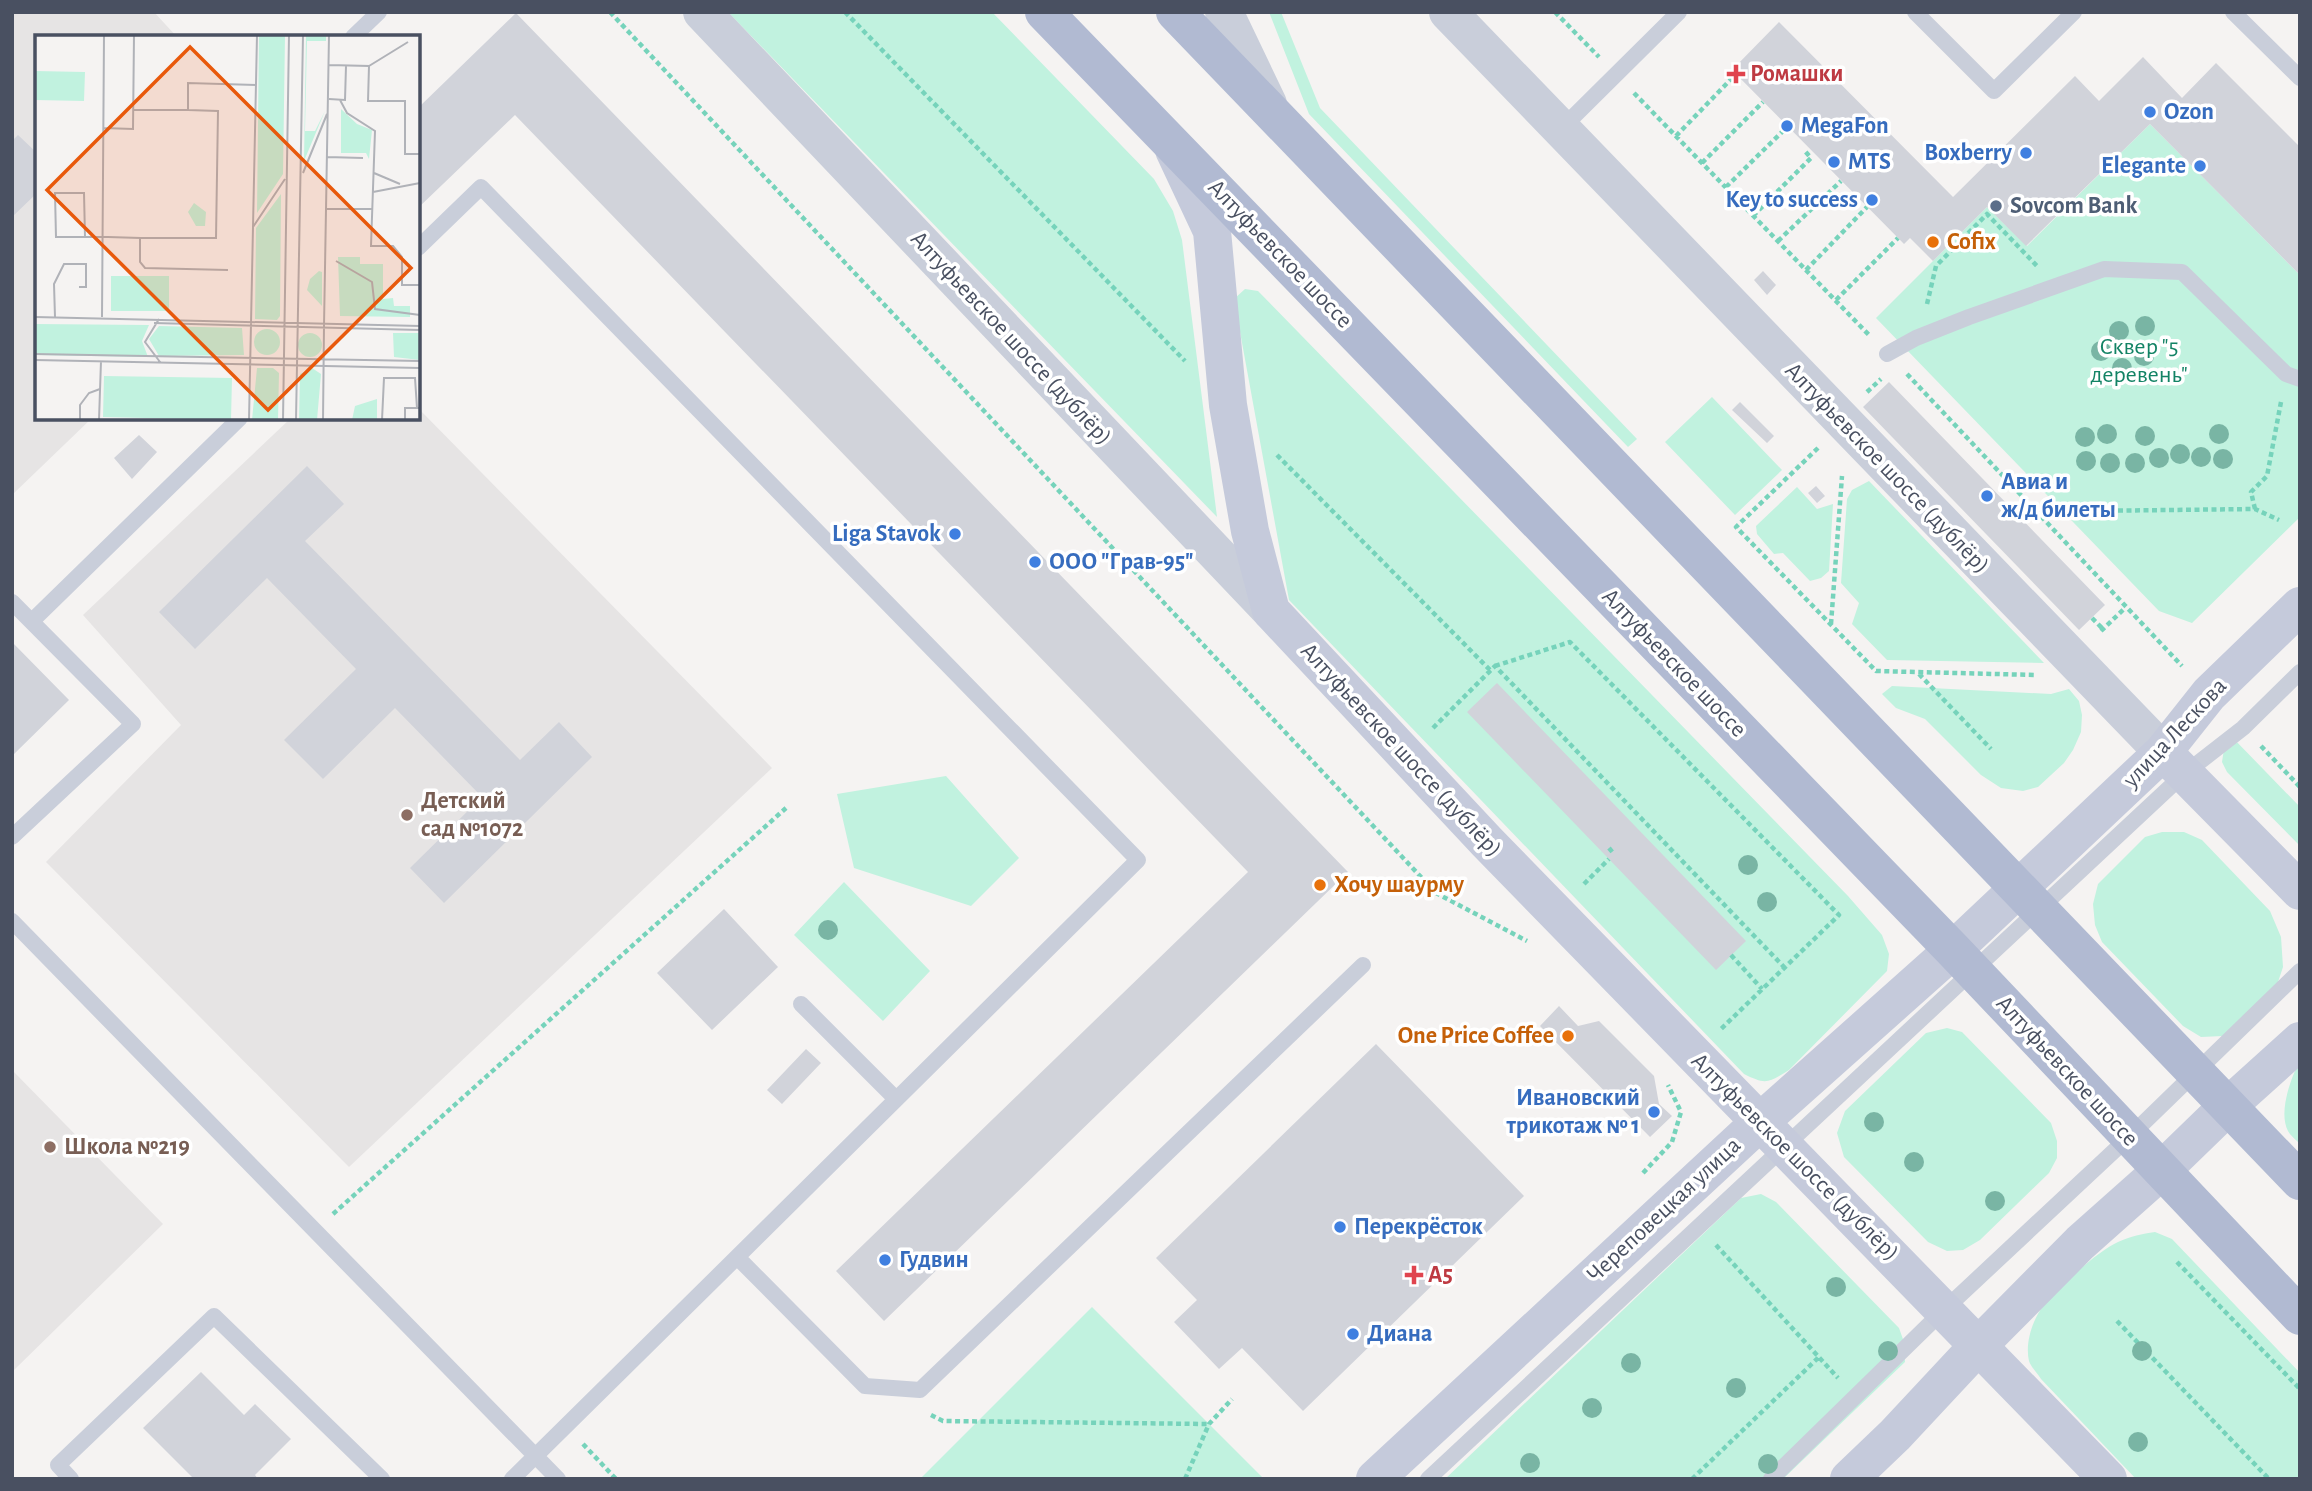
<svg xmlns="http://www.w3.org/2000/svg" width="2312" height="1491" viewBox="0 0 2312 1491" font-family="'Alegreya Sans',sans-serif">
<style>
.education{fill:#e6e4e4}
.green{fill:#c1f2df}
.building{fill:#d1d3da}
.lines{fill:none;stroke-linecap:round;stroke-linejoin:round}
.path{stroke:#76d3bb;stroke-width:4.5;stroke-dasharray:5 3.5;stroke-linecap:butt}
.service{stroke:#c9ceda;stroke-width:16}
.tertiary{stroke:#c9ceda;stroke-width:38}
.secondary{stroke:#c5cadb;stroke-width:38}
.primary{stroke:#b1bad2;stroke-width:38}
.tree{fill:#79b5a4}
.health-dot{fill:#e0444e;stroke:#fff;stroke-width:2.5}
.shop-dot{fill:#3f7fe0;stroke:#fff;stroke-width:2.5}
.service-dot{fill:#5c6f8a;stroke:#fff;stroke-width:2.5}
.food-dot{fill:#e8710a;stroke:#fff;stroke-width:2.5}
.education-dot{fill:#8d6e63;stroke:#fff;stroke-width:2.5}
.labels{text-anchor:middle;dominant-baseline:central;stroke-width:7;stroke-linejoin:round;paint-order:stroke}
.health-label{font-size:24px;font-weight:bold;fill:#be3a42;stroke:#fff;text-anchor:start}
.shop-label{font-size:24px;font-weight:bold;fill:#366cbe;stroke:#fff;text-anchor:start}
.service-label{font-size:24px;font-weight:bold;fill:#4e5e75;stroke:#fff;text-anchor:start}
.food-label{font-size:24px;font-weight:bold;fill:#c56008;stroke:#fff;text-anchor:start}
.street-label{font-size:24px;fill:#495061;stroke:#fff}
.park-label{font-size:24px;fill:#138365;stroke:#fff}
.education-label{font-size:24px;font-weight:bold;fill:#785e54;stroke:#fff;text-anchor:start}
.inset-road{fill:none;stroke:#b0b2b8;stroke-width:2}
.view{fill:#e8590c;fill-opacity:0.15;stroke:#e8590c;stroke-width:3.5}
.inset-edge{fill:none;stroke:#495061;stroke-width:3.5}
</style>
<rect width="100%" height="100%" fill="#f5f3f2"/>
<!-- education -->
<path class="education" d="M12,12h142l23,25h-140v381h55l-80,77z
M418,408l354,360 -423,399 -303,-305 135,-137 -98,-110 208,-197h127z
M12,1070l151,154 -151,148z"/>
<!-- green -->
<path class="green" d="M728,12h264l162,167 19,32 9,29 35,277z
M1269,12h12l39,96 317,331 -9,8 -319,-333z
M2150,124l150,151v242l-108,106 -33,-12 -283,-293 111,-111 40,39z
M1245,289l13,2 590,605 34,39 7,19 -2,17 -98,99c-21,13 -23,15 -45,4l-455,-474 -55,-301z
M1712,397l70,73 -47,45 -70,-73z
M1869,481l175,182 -157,-3 -35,-36 7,-21 -18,-20 6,-84 5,-9z
M1797,487l20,22 16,-5 -4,67 -8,7 -11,3 -27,-28 -9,1 -17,-20 -1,-8z
M1892,686l159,8 18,-5 10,12 3,14 -1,17 -8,18 -9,13 -26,24 -15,4 -22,-3 -20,-13 -56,-56 -29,-11 -14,-14z
M2232,737l68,70v39l-73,-74 -5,-10 2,-13z
M946,776l73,82 -48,48 -117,-38 -17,-74z
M2162,832h22l18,8 68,71 11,26 2,30 -8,24 -52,45 -22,1 -18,-11 -81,-84 -7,-17 -2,-21 5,-20 47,-47z
M844,882l86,89 -47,50 -89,-86z
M1947,1028l15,4 89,91 6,18v17l-8,15 -69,67 -17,10 -16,1 -19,-9 -84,-85 -7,-24 8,-22 81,-78z
M2300,1060v84c-4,-4 -10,-9 -12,-13 -10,-19 3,-53 12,-71z
M1761,1194l15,8 123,126 5,14 1,20 -122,117h-338l296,-281z
M2155,1232l17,7 128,134v106h-164l-95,-100c-4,-6 -10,-12 -12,-18 -4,-17 3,-39 12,-52 12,-18 58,-59 77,-67 13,-6 24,-8 37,-10z
M1092,1307l172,172h-344z"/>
<!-- building -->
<path class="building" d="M516,13l832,859 -464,449 -48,-50 412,-399 -733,-757 -97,93v-100z
M1779,22l174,175 122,-121 24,25 44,-44 39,41 34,-35 84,84v128l-150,-151 -124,122 -39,-39 -54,54 -23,-23 -6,6 -172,-174z
M18,135l19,18v40l-25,24v-76z
M1763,271l13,14 -9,10 -13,-15z
M1889,382l216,223 -26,25 -216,-223z
M1740,402l34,34 -7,7 -35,-33z
M139,435l18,17 -25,27 -18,-21z
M307,466l37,38 -39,37 215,219 39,-38 33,35 -148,146 -34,-35 72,-71 -87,-89 -72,71 -39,-39 72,-71 -89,-91 -72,71 -36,-37z
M1816,486l9,10 -8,7 -9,-10z
M12,642l57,58 -57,56z
M1497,683l249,258 -30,29 -249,-258z
M724,909l54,58 -66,63 -55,-57z
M1559,1006l19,20 21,-5 55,55 5,28 13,12 -22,21 -110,-111z
M1376,1044l148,152 -221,215 -61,-63 -23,21 -45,-47 23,-22 -41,-42z
M806,1049l15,14 -39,41 -15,-14z
M201,1372l43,43 11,-11 36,35 -36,36 3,4h-64l-51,-51z"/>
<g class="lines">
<!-- path -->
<path class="path" d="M610,12l826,881 91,48
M845,12l340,349
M1555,12l44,45
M1634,93l235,242
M1676,136l60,-62
M1702,163l61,-61
M1726,187l58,-57
M1753,216l58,-58 -7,-8
M1778,241l63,-60
M1806,270l61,-63
M1836,300l62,-62
M1927,304l9,-38 51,-52 50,52
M1907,374l275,292
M1867,392l14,-13
M1818,448l-82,79 140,144 160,4
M1277,455l214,216
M2255,509l-4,-17 16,-16 14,-74
M2084,511l171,-2 24,11
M2092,618l11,11
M1831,624l11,-148
M2101,631l24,-23
M1495,666l75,-24 269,273 -118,114
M1919,674l72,75
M1433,728l62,-62 290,302
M2261,746l39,41
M1609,848l5,6
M1584,884l25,-25
M1731,955l31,34
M1643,1173l29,-31 9,-30 -13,-27
M333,1214l453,-406
M1716,1245l122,133
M2177,1262l123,127
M2117,1321l152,158
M931,1415l12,6 266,3
M583,1444l33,35
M1185,1479l24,-55 23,-25
M1692,1479l127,-122"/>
<!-- service -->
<path class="service" d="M1915,12l79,79 80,-79
M2233,12l67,66
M353,37l26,-25
M1562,128l117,-116
M418,248l63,-61 657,673 -401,397
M1887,354l29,-16 53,-21 135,-48 78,3 104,102 14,5
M12,602l121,122 -121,113
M32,621l208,-203
M12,921l546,558
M801,1004l95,95
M71,1479l-13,-14 156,-149 168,163
M512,1479l225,-222 128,129 55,4 443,-425
M1428,1479l756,-705 59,-46 57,-56
M1771,1479l174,-170 184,-172 171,-166"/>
<!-- tertiary -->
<path class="tertiary" d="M702,12l569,599
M1224,12l44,92
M1448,12l715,740"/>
<!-- secondary -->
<path class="secondary" d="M1174,150l38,81 16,174 22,126 21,80 216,231 621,637
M2163,752l137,139
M1375,1479l385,-357 193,-172 210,-198 46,-58 91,-88
M1849,1479l46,-44 84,-90 101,-102 81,-72 67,-65 72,-65"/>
<!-- primary -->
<path class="primary" d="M1044,12l909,938 347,366
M1175,12l1125,1169"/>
</g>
<!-- trees -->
<g class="tree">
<circle cx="2145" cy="326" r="10"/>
<circle cx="2119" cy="331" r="10"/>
<circle cx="2101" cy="351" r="10"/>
<circle cx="2144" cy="356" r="10"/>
<circle cx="2122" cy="368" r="10"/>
<circle cx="2107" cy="434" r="10"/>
<circle cx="2219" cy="434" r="10"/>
<circle cx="2145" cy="436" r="10"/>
<circle cx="2085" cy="437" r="10"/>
<circle cx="2180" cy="454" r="10"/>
<circle cx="2201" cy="457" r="10"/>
<circle cx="2159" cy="458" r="10"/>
<circle cx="2223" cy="459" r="10"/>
<circle cx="2086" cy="461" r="10"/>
<circle cx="2110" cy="463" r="10"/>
<circle cx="2135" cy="463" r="10"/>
<circle cx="1748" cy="865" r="10"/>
<circle cx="1767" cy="902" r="10"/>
<circle cx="828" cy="930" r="10"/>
<circle cx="1874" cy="1122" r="10"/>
<circle cx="1914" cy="1162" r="10"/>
<circle cx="1995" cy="1201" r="10"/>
<circle cx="1836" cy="1287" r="10"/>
<circle cx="1888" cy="1351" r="10"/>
<circle cx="2142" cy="1351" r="10"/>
<circle cx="1631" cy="1363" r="10"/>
<circle cx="1736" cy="1388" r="10"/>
<circle cx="1592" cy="1408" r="10"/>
<circle cx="2138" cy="1442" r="10"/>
<circle cx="1530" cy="1463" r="10"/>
<circle cx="1768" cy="1464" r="10"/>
</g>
<!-- markers -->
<g class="health-dot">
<path d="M1732.5 63.5h7v7h7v7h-7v7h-7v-7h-7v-7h7z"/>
<path d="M1410.5 1264.5h7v7h7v7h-7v7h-7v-7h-7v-7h7z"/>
</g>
<g class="shop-dot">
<circle cx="2150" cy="112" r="7"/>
<circle cx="1787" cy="126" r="7"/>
<circle cx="2026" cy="153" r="7"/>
<circle cx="1834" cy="162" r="7"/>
<circle cx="2200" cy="166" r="7"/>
<circle cx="1872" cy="200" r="7"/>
<circle cx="1987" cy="496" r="7"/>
<circle cx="955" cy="534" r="7"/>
<circle cx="1035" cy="562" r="7"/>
<circle cx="1654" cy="1112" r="7"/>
<circle cx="1340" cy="1227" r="7"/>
<circle cx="885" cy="1260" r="7"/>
<circle cx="1353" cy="1334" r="7"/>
</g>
<circle class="service-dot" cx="1996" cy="206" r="7"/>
<g class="food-dot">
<circle cx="1933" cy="242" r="7"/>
<circle cx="1320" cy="885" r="7"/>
<circle cx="1568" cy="1036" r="7"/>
</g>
<g class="education-dot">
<circle cx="407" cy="815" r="7"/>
<circle cx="50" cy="1147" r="7"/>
</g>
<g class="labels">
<!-- health labels -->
<g class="health-label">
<text x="1750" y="74">Ромашки</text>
<text x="1428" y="1275">A5</text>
</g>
<!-- shop labels -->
<g class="shop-label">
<text x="2164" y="112">Ozon</text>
<text x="1801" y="126">MegaFon</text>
<text x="2012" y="153" text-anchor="end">Boxberry</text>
<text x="1848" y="162">MTS</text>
<text x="2186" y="166" text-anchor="end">Elegante</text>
<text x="1858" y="200" text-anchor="end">Key to success</text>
<text x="2001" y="482">Авиа и<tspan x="2001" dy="28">ж/д билеты</tspan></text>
<text x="941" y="534" text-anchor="end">Liga Stavok</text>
<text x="1049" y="562">ООО "Грав-95"</text>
<text x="1640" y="1098" text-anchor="end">Ивановский<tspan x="1640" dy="28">трикотаж № 1</tspan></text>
<text x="1354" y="1227">Перекрёсток</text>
<text x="899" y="1260">Гудвин</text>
<text x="1367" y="1334">Диана</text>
</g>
<!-- service labels -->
<g class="service-label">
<text x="2010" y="206">Sovcom Bank</text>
</g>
<!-- food labels -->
<g class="food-label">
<text x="1947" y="242">Cofix</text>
<text x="1334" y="885">Хочу шаурму</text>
<text x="1554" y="1036" text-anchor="end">One Price Coffee</text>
</g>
<!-- street labels -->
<g class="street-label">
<text transform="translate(1280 254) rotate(46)">Алтуфьевское шоссе</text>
<text transform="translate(1011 338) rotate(47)">Алтуфьевское шоссе (дублёр)</text>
<text transform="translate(1887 468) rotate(46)">Алтуфьевское шоссе (дублёр)</text>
<text transform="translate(1674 663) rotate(46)">Алтуфьевское шоссе</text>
<text transform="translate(2175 733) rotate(-47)">улица Лескова</text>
<text transform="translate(1401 750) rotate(47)">Алтуфьевское шоссе (дублёр)</text>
<text transform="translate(2067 1071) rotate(47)">Алтуфьевское шоссе</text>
<text transform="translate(1795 1157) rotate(45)">Алтуфьевское шоссе (дублёр)</text>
<text transform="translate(1664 1210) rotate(-43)">Череповецкая улица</text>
</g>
<!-- park labels -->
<g class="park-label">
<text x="2139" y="347">Сквер "5<tspan x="2139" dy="28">деревень"</tspan></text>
</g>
<!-- education labels -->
<g class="education-label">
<text x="421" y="801">Детский<tspan x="421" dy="28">сад №1072</tspan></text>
<text x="64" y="1147">Школа №219</text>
</g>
</g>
<!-- overview -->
<g transform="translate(35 35)">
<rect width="385" height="385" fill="#f5f3f2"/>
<path d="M224,0h26l-2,139 -26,39zM271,0h20v6h-19l-2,90h10l10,-20 -21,50zM0,36l50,1 -1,29 -49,-1zM306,74l16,15 15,6 -3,29 -3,-6h-25zM246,159l-1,122 -3,4 -22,-1 1,-91zM159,168l12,9 -1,14h-9l-8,-14zM303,222h22v7h23v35l10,-1 1,8h16v11l-70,-1zM284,236l3,1v34l-15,-16 3,-11zM76,241h58v35h-58zM0,289l114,1 -7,16 6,16 -113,-2zM124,291l83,2 2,27 -85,1 -10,-17zM219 307a13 13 0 1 1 26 0a13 13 0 1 1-26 0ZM358,298h27v27l-26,-3zM263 310a12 12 0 1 1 24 0a12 12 0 1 1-24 0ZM222,333h16l6,5 -1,47h-26zM277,333l9,6 -4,46h-18l1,-46zM69,341l128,2 -1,42 -128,-3zM342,364v21h-25l3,-14z" fill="#c1f2df"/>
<path class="inset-road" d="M294,30l40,1 -1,35h37v53h15M334,31l39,-24M294,64l16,1 1,-34M305,65l7,13 28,18 -4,115h22l9,11v28h18M98,75h55v-27l68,2M68,93l30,1 1,-94M292,122l36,1M268,138l24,-59M339,138l26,11M338,157l47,-9M292,174h45M218,192l4,-192M50,202l-1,-44h-29l1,44h52l32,1v24l5,6 83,2M105,203h76l2,-127 -30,-1M301,226l36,21 3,27 45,6M0,282l385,9M20,282l-1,-33 10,-20h22v23h-7M67,282l2,-282M124,284l-14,23 15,20M119,288l266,7M289,291l5,-291M0,319l385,7M0,325l385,8M45,385v-15l9,-12 11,-4M64,385l2,-59M214,385l4,-193 32,-48M248,385l6,-385M261,385l7,-385M288,385l1,-94M347,385l2,-42h31l2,30M370,385v-12h15"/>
<path class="view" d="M155,12l221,221 -143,142 -221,-220z"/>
<rect width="385" height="385" class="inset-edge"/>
</g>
<!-- border -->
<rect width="2312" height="1491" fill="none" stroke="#495061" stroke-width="28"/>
</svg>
